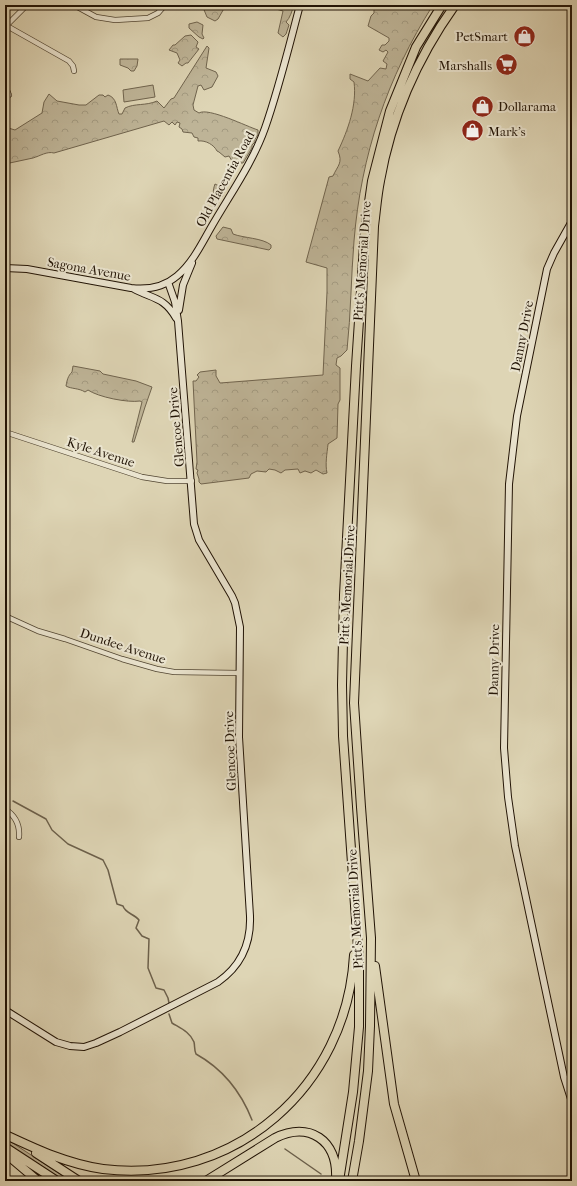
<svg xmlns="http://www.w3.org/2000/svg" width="577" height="1186" viewBox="0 0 577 1186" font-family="'IM FELL French Canon',serif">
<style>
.grass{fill:url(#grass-tufts);stroke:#70644e}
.forest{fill:url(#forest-crowns);stroke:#70644e}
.pitch{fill:#beb497;stroke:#70644e}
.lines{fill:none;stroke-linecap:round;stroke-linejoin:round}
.stream{stroke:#6c604b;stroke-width:1.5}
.street-casing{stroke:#504431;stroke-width:6}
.secondary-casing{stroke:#211305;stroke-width:8}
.highway-casing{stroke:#211305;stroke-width:10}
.street{stroke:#eae4cf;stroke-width:4.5}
.secondary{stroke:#eae4cf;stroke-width:6}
.highway{stroke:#ded5b5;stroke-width:8}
.labels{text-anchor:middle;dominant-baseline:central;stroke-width:4;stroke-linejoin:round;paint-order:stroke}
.poi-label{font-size:13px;fill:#211305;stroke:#eae4cf;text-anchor:end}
.street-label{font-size:13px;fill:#211305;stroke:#eae4cf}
</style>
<defs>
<pattern id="grass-tufts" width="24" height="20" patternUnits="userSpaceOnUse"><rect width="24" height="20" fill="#beb497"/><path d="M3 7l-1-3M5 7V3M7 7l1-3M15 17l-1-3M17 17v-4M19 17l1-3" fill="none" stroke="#a39a81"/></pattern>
<pattern id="forest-crowns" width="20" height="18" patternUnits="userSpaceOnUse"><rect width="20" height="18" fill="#beb497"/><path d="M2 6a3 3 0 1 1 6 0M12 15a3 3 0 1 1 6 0" fill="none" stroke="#a39a81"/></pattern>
</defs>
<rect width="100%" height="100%" fill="#ded5b5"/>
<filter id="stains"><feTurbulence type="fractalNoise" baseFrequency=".005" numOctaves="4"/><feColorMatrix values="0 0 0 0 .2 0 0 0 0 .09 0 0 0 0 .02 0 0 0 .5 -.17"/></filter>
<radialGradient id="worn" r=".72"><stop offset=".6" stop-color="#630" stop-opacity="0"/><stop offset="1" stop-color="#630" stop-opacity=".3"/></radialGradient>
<!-- grass -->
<path class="grass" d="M5,1138l66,43h-7l-59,-38z"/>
<!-- forest -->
<path class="forest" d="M202,5h24l-8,14 -3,2 -8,-4z
M262,5h32c-2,6 -4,13 -8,17l3,3 -3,9 -3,3 -5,-4 5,-22z
M374,5h59c-46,73 -72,150 -79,236 -3,36 -3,72 -7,109l-6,6 -4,2 -1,7 4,3v32l-2,4 -1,34 -9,6c-1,10 -3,20 -1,29l-4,1 -7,-4 -5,3 -6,-2 -5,2 -2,-4 -13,1 -4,3 -6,-3 -6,-1 -3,3 -9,-1 -6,3 -2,4 -48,6 -2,-2v-3l-2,-6 1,-3 -2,-1 1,-7 -4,-81h3l3,-4 -2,-2 3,-3 16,-2v6l4,7 103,-8 4,-83v-24l-21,-6 23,-85 4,-1c5,-11 10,-13 5,-25 10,-21 19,-46 16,-69l-4,-3v-5l18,7 12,-13 6,1 1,-5 -4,-3 5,-9 -2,-2 -3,2 -4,-2 3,-5h3l4,-4v-3l-21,-12 3,-10 3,-3z
M197,22l6,3 -1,9 2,4 -1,1 -4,-2 -10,-9v-4z
M191,35l7,7 -2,5 3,2 -11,14h-2l-4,3 -4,-3 2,-3 -3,-7 -8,-3 4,-5h2l10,-9z
M207,46l2,2 -3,20 10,4 2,4 -6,11 -8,3 -3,-5 -3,1 -5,19 1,5 5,3c9,-6 49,14 59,17v5l-3,4v3l-3,3v3l-9,15h-2l-1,-2 -2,2 -6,-2 -3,-5 -4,1 -6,-5 -2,-1c-3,-6 -11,-11 -19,-10v-3l-4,-1 -2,-4 -9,-1 -1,-3 -3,-2 1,-4 -3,-1 -2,3 -3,-3 -3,3 -5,-4 -110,32c-7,-2 -14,3 -21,5 -9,2 -19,4 -28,6v-37l10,3 27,-17 2,-11 5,-8 8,7 22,4h7l13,-10h4l2,2 3,-2c9,3 8,12 11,19h3l3,-6c10,-5 21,-2 32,-7l7,7 7,-9 3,-1z
M120,59h18l-1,7 -3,5h-3l-3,-3 -8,-3z
M215,184l10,5 -3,8 -5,1c-5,-4 -4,-8 -2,-14z
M223,227l8,2 2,5c10,4 30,4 38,11v3l-2,2 -52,-11 -1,-3z
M73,366l27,5 3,3 33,7 16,6 -7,20 -11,35h-2l10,-40 -2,-1c-12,2 -42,-4 -52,-11l-3,2c-6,-4 -14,-3 -19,-6 1,-6 2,-10 6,-14z"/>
<!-- pitch -->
<path class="pitch" d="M153,85l2,12 -31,5 -1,-12z"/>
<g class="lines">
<!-- stream -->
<path class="stream" d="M5,797h1
M13,801l33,18 6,11 16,14 35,16 5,10 9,34 6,2c2,7 11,8 16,14l-3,8 6,8 7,3 -1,29 8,20 8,2 4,8 1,5
M169,1014l3,9c8,5 18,9 22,19 1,4 0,8 2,12 27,15 45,38 56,66
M285,1149l36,25"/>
<defs>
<path id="street" d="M74,5l22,12 19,3 33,-2 10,-5 7,-8
M7,26l62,35 4,5 1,5
M5,27l22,-22
M5,86l4,9
M5,432l137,45 25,4h25
M5,616l33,15 27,8 57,20 35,10 17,3 65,1
M5,809c11,7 15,16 14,28"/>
<path id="secondary" d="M572,221l-18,32 -7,16 -30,147 -8,68 -5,264 4,49 7,49 49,231 8,25
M5,268l22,1 104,19c17,2 33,-1 46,-12 16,-13 26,-35 36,-52 18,-31 40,-62 52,-96 14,-40 24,-82 35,-123
M134,289c19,10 30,8 42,29
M179,310l4,-25 9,-22
M5,1010l51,32 14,4 14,1 12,-4 24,-11 98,-50c23,-16 33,-39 32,-66l-11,-179 1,-110 -5,-24 -3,-7 -33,-56 -5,-16 -16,-203 -3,-19 -7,-20"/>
<path id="highway" d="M375,966l19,138 22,77
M6,1135c32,15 62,29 97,34 132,16 244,-83 251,-214
M5,1147l52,34
M5,1153l33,28
M36,1153l43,28
M206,1181l69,-43c34,-17 63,2 61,41
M339,1181l14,-89 6,-65v-65l-16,-226 -1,-51 2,-90 12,-229 9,-136 7,-49 18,-70 26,-64 26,-42
M352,1181l7,-40 9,-70 2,-45 1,-88 -10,-131 -7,-104 20,-477c2,-15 3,-30 6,-45 11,-63 38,-124 75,-176"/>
</defs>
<!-- street casing -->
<use href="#street" class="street-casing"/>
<!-- secondary casing -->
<use href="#secondary" class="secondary-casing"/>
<!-- highway casing -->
<use href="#highway" class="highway-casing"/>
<!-- street -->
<use href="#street" class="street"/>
<!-- secondary -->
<use href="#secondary" class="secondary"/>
<!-- highway -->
<use href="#highway" class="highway"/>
</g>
<!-- icons -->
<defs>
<symbol id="shop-disc" viewBox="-11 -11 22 22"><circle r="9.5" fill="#8f2418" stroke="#eae4cf"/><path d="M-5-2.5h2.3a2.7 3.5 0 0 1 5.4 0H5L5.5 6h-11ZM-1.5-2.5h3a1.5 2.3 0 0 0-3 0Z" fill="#fff"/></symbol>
<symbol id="supermarket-disc" viewBox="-11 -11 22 22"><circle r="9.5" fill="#8f2418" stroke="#eae4cf"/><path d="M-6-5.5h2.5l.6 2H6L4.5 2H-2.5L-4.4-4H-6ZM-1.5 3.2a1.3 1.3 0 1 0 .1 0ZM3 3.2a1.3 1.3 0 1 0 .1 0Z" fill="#fff"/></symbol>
</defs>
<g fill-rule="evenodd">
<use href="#shop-disc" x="512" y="24" width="25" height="25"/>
<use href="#supermarket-disc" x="494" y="52" width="25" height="25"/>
<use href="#shop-disc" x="470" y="94" width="25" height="25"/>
<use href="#shop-disc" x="460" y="118" width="25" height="25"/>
</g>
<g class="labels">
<!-- poi labels -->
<g class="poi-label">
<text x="508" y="36">PetSmart</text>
<text x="492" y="65">Marshalls</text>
<text x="498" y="106" text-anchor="start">Dollarama</text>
<text x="488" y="131" text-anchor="start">Mark's</text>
</g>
<!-- street labels -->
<g class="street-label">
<text transform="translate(225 179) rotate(-61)">Old Placentia Road</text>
<text transform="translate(362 261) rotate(-86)">Pitt's Memorial Drive</text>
<text transform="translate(89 269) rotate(10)">Sagona Avenue</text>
<text transform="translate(522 336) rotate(-79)">Danny Drive</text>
<text transform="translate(176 427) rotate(-95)">Glencoe Drive</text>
<text transform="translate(101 452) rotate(18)">Kyle Avenue</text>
<text transform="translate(347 585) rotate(-87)">Pitt's Memorial Drive</text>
<text transform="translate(123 646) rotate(18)">Dundee Avenue</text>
<text transform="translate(494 660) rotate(-89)">Danny Drive</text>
<text transform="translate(230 751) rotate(-92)">Glencoe Drive</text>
<text transform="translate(355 909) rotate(-93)">Pitt's Memorial Drive</text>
</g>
</g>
<!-- margin -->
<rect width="577" height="1186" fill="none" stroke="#ded5b5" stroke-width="20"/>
<rect x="6" y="6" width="565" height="1174" fill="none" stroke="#211305" stroke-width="2"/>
<rect x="10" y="10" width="557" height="1166" fill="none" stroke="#211305"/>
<rect width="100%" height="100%" filter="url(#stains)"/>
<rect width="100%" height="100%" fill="url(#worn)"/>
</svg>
